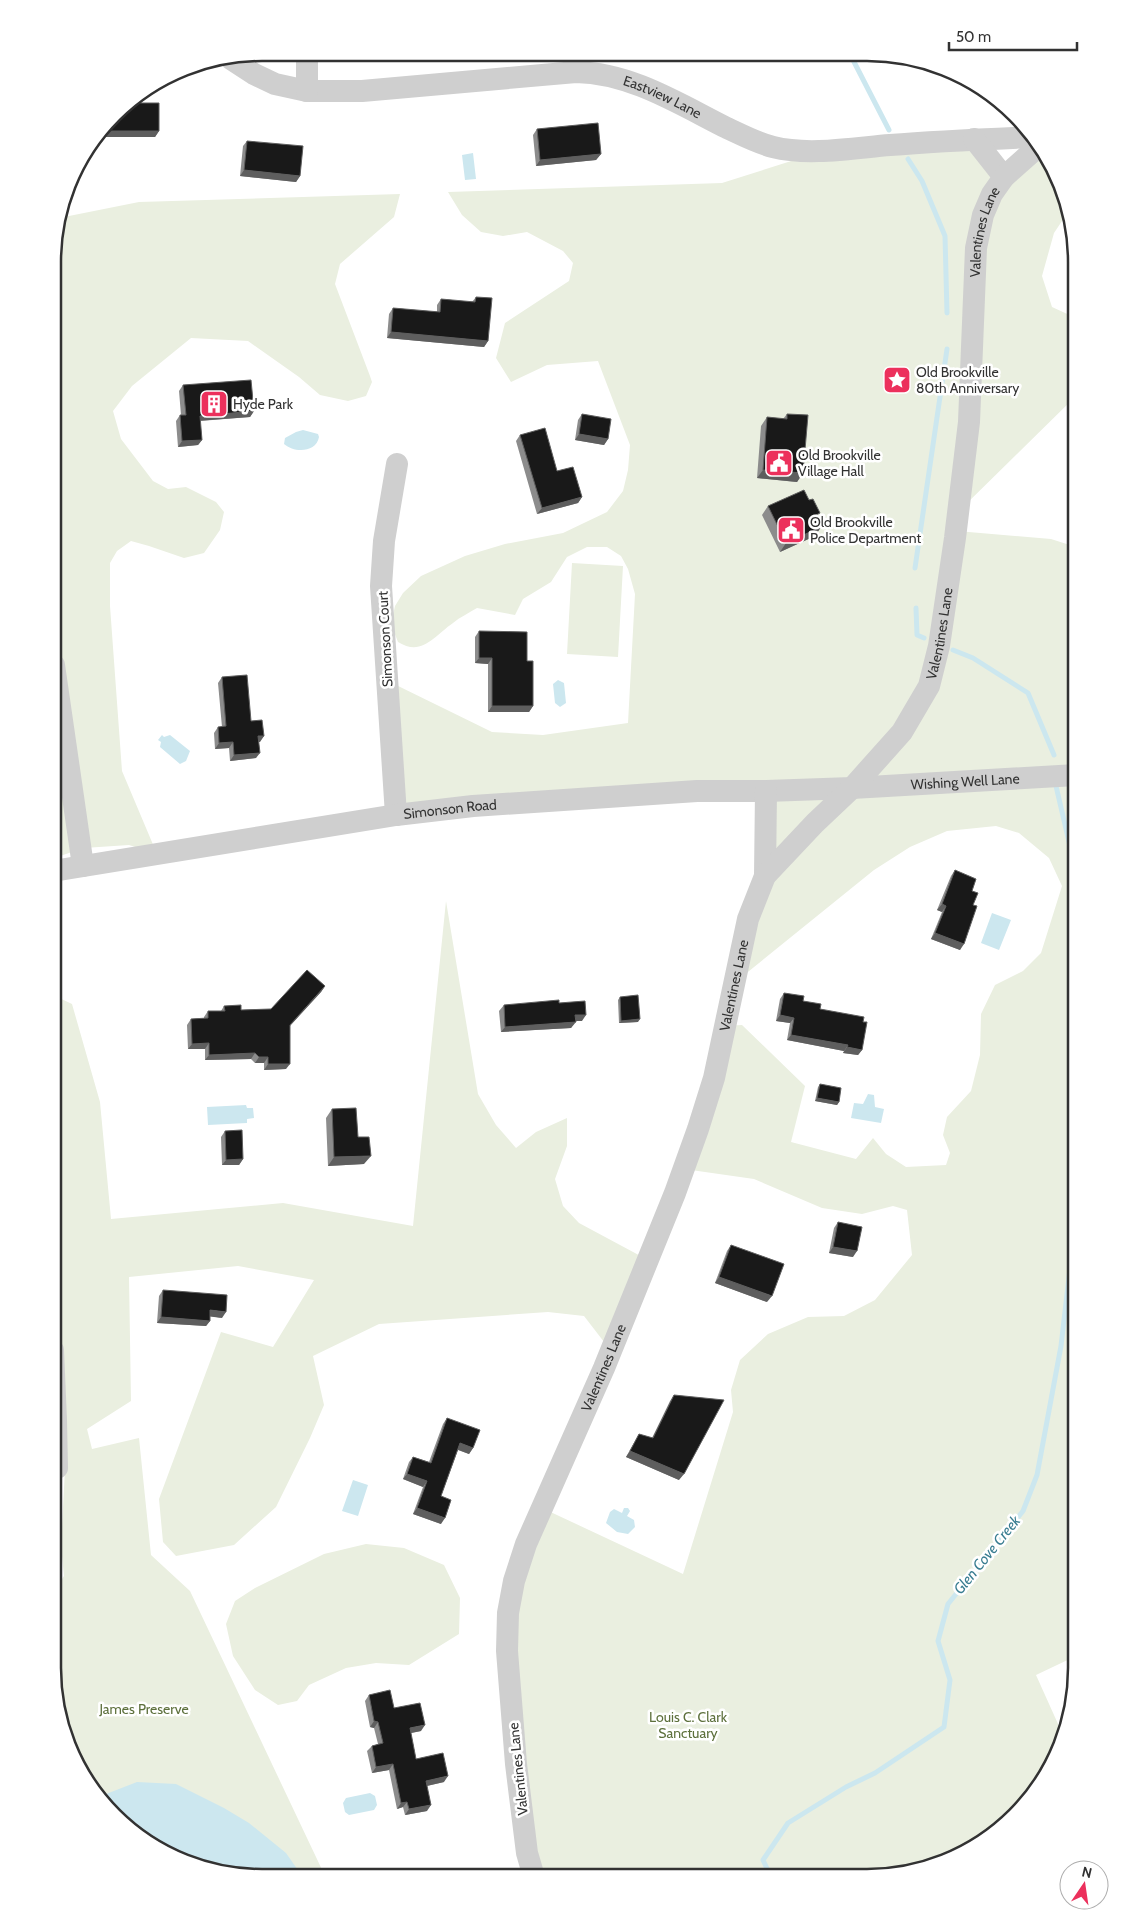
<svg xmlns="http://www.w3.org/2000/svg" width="1129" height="1930" viewBox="0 0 1129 1930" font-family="Cabin,sans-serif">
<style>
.green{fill:#eaefe0}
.water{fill:#cce7ef}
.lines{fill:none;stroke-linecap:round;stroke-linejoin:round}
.stream{stroke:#cce7ef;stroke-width:5}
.minor{stroke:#cfcfcf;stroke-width:22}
.wall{fill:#8c8c8c}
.shaded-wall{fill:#5e5e5e}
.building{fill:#191919;stroke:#5e5e5e}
.labels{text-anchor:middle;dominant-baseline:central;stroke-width:5;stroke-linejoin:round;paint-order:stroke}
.street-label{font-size:14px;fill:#323232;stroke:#fff}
.poi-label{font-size:14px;fill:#323232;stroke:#fff;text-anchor:start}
.park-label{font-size:14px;fill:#5d703c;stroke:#fff}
.water-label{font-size:15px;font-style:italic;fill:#397d91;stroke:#fff}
.rim{fill:none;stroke:#323232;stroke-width:2.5}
</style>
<rect width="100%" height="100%" fill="#fff"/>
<!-- green -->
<path class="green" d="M957,139l43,35 42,-27 23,48 3,17 -14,21 -12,43 10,31 24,11v78l-118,116 -1,19 94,8 25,8v1109l-40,19 27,60 -2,13 -28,48 -39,38 -60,32 -68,11h-328l-31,-226 35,-143 141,66 50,-162 -2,-22 9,-30 28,-26 40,-17 36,-1 31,-16 37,-45 -5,-45 -14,-4 -31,8 -40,-6 -68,-29 -70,-10 40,-143 18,-1 63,61 -14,56 65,17 17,-21 13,16 20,13 40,-2 4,-12 -7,-18 4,-18 24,-26 9,-36 1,-41 14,-29 28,-14 18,-18 21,-67 -13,-28 -30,-25 -23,-7 -49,5 -37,16 -36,23 -141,114 15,-65 18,-128 -370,24 -4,-132 100,49 51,3 85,-12 7,-129 -7,-25 -7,-13 -14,-9h-20l-20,10 -16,25 -28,17 -8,16 -38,-7c-8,5 -17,9 -24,15 -19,13 -31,34 -55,19l-7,-18 4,-18 8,-13 18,-17 44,-20 40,-12 58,-11 44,-21 16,-21 5,-21 2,-25 -32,-84 -51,4 -36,17 -15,-24 9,-35 64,-42 4,-18 -10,-12 -36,-19 -24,4 -22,-4 -19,-17 -14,-23 274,-9 104,-33z
M400,194l-6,23 -54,47 -5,20 35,92 2,6 -6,14 -18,5 -28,-6 -21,-18 -51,-36 -57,-3 -59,48 -19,25 8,28 32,42 15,8 18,-2 30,15 8,10 -4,18 -16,23 -20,5 -35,-12 -18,-5 -14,10 -7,12v43l12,165 35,83 -28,-9 -45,3 -30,10v-61l11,-4 1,-87 -12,-55v-416l5,-17 80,-16z
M572,563l51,3 -5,91 -51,-3z
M446,901l32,193 18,31 20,23 20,-16 31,-14v28l-12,33 8,27 16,17 69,37 -37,91 -27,-35 -36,-4 -169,12 -66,32 11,49 -14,33 -34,69 -42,38 -58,11 -13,-14 -4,-43 62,-167 52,15 41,-67 -76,-14 -109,11 2,124 -44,28 5,20 47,-11 12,117 39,36 135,285h-90l-53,-15 -48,-27 -38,-39 -32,-60 -11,-68v-76l2,-1 9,-14 -3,-30 4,-77 -7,-154 -5,-54v-266l19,9 28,98 11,117 172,-16 130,23z
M366,1544l38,4 40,17 16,33 -1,36 -50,31 -33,-2 -30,5 -37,17 -12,16 -19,4 -23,-15 -22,-34 -7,-32 9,-23 20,-13 69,-34z"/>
<!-- water -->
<path class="water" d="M473,153l3,26 -11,1 -3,-25z
M303,430l15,4 1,3c-3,16 -25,16 -35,7l1,-6 11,-6z
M558,680l6,3 2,20 -6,4 -5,-4 -2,-19z
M162,735l2,2 6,-2 20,16 -4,10 -6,3 -20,-17 1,-5 -3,-2z
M992,913l19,7 -12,30 -18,-7z
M868,1094l6,1 1,12 9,2 -3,14 -30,-5 3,-15 9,1z
M246,1105l1,3h6l1,10 -7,1v4l-39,2 -1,-18z
M353,1480l15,5 -10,31 -16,-5z
M624,1508h4l2,3 -3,5 7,4 1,7 -7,7 -11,-2 -11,-9 4,-11 4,-3 8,4z
M137,1782l39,2 48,24 25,15 37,30 16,23h-67l-53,-15 -48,-27 -35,-36 2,-2z
M370,1793l5,3 2,9 -3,5 -25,5 -4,-3 -2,-9 3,-5z"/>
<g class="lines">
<!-- stream -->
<path class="stream" d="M851,56l38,74
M908,159l14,22 23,55 2,77
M915,568l32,-219
M916,608l1,27 7,3
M953,650l20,8 55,35 26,62
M1056,786l20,86
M771,1877l-8,-17 25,-37 58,-36 29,-14 69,-46 6,-47 -12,-39 10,-37 75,-93 14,-36 24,-129 13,-112 2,-95"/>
<!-- minor -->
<g class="minor">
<path id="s1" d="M231,59l23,15 21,10 32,7h55l214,-19c55,1 103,32 151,56 15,7 30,15 46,19 35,9 81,1 117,-2 48,-4 95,-6 143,-8"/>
<path d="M307,91v-38"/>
<path d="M974,139l30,38"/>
<path d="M54,665l29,201"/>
<path d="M396,815l-15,-229 3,-45 13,-77"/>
<path id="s2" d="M53,871l343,-56 77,-9 224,-15h69l86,-3 224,-13"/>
<path d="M765,876l1,-85"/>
<path d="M53,1350l3,70 1,48"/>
<path id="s3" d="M534,1877l-7,-24 -11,-89 -9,-113 1,-38 6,-32 12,-37 78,-176 71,-175 23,-64 16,-51 34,-159 17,-43 50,-53 37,-35 50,-56 27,-46 10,-40 16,-108 14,-116 7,-174 7,-33 9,-21 12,-17 36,-32"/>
</g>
</g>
<!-- wall -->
<path class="wall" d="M124,105l35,26 -4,6h-51v-6z
M537,129l64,25 -5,6 -60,6 -3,-31z
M247,141l53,35 -4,6 -56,-6 3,-30z
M1076,272v12l-4,-5z
M476,297l12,44 -4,6 -97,-9 2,-24 4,-6 44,4v-7l4,-6 31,3z
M183,385l71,26 -4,6 -50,4 2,19 -4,5 -20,2 -2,-26 4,-6h1l-2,-24z
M582,414l26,25 -4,6 -29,-5 3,-20z
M787,414l16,59 -6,9 -40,-4 4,-52 6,-9 16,2z
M520,435l37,36 25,26 -4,6 -41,11 -21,-73z
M809,500l12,27 -6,9 -35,16 -18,-37 6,-9z
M479,631l48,30 6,45 -4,6h-41v-48l-13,-1v-26z
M222,677l29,44 13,15 -5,6 -3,16 -26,3 -1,-13 -14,1 -1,-16 4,-6h4l-4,-44z
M955,870l17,21 1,14 -13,45 -29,-11 11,-27 -5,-2 14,-34z
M325,986l-4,6 -31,34 -4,43 -22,1v-7h-9l-4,-4 -46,1v-11h-17l-1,-24 4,-6 13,-1v-1l4,-6h13l3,-5 17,4 30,-1z
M784,993l36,16 43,13 -1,28 -4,5 -15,-2 1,-2 -57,-11 3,-17 -14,-2 4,-22z
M620,997l18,25 -19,1 -1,-23z
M559,1003l23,18h-7l-4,7 -70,4 -2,-21 5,-6z
M820,1084l19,18 -2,3 -22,-4 3,-14z
M332,1109l26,28 6,27 -36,2 -2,-48z
M225,1131l18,28 -4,6h-17l-1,-28z
M838,1222l15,35 -24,-4 5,-25z
M731,1245l36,57 -52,-19 12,-32z
M163,1290l59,28 -12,-2v5l-4,5 -49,-3 2,-27z
M674,1395l5,85 -53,-23 13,-23 13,4 18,-37z
M447,1418l26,30 -4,6 -11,-4 -17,46v28l-28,-10 10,-27 -20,-8 6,-17 4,-5 16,5 14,-38z
M369,1695l25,13 27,23 -10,2 5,26 28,23 -17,4v25l-22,4 -2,-8 -6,2 -8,-39 -17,3 -5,-22 5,-5 6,-2 -4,-16 -4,-1 -5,-26z"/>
<!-- shaded-wall -->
<path class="shaded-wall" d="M108,131h51l-4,6h-51z
M601,154l-5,6 -60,6 4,-6z
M244,170l56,6 -4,6 -56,-6z
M391,332l97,9 -4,6 -97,-9z
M254,411l-4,6 -54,4 4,-5z
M579,434l29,5 -4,6 -29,-5z
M202,440l-4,5 -20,2 4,-6z
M763,470l40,3 -6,9 -40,-4z
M582,497l-4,6 -41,11 5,-6z
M821,527l-6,9 -35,16 6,-9z
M479,658h13l-4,6 -13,-1z
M492,706h41l-4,6h-41z
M258,736h6l-4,6h-6z
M233,742l-4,6 -14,1 4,-6z
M260,753l-4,5 -26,3 4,-6z
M942,904l4,2 -4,6 -5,-2z
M935,933l29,11 -4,6 -29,-11z
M53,938h5l-4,6z
M325,986l-4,6 -35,38 4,-5z
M575,1015h11l-4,6h-11z
M780,1015l14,3 -4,5 -14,-2z
M640,1019l-2,3 -19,1 2,-2z
M576,1022l-5,6 -70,4 4,-5z
M791,1035l57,10 -4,6 -57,-11z
M209,1043l-4,6h-17l4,-5z
M847,1047l15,3 -4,5 -15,-2z
M255,1053l-4,6 -46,1 4,-5z
M259,1057h9l-4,6h-9z
M268,1064h22l-4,5 -22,1z
M817,1098l22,4 -2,3 -22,-4z
M371,1156l-7,8 -36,2 6,-9z
M243,1159l-4,6h-17l4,-5z
M833,1247l24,4 -4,6 -24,-4z
M719,1277l53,19 -5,6 -52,-19z
M210,1310l16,2 -4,6 -16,-2z
M161,1317l49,4 -4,5 -49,-3z
M460,1443l13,5 -4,6 -13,-5z
M630,1451l54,23 -5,6 -53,-23z
M407,1474l20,7 -4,6 -20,-8z
M417,1508l28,10 -4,6 -28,-10z
M374,1721l4,1 -4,6 -4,-1z
M425,1725l-4,6 -15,3 4,-6z
M393,1764l-4,6 -17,3 4,-6z
M448,1776l-4,6 -22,5 4,-6z
M407,1802l-4,5 -6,2 4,-6z
M431,1805l-4,6 -22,4 4,-6z"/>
<!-- building -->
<path class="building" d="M127,103h32v28h-51v-6l16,-20z
M598,123l3,31 -61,6 -3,-31z
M247,141l56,5 -3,30 -56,-6z
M476,297l16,1 -4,43 -97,-9 2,-24 47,4 1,-13 34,3z
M251,380l3,31 -54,5 2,24 -20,1 -2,-26h6l-3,-30z
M582,414l29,5 -3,20 -29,-5z
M787,414l21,1 -5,58 -40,-3 4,-53 20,2z
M545,428l12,43 16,-4 9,30 -40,11 -22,-73z
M804,490l5,10 4,-1 7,14 -4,2 5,12 -35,16 -18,-37z
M479,631l48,1v29h6v45h-41v-48h-13z
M247,675l4,46 11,-1 2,16h-6l2,17 -26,2 -1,-13 -14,1 -1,-16 8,-1 -4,-49z
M955,870l21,9 -4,12 6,2 -5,12 4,1 -13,38 -29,-11 11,-27 -4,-2z
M53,915h4l1,23h-5z
M307,970l18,16 -35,39v39h-22v-7h-9l-4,-4 -46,2v-12l-17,1 -1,-25 17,-1v-7h17l-1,-5 17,-1v5l30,-1z
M784,993l20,3 -1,5 18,3 -1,5 44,8 -1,5h4l-5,28 -15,-3 1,-2 -57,-10 3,-17 -14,-3z
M638,995l2,24 -19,2 -1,-24z
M559,1000v3l26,-2 1,14h-11l1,7 -71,5 -1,-22z
M820,1084l21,4 -2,14 -22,-4z
M356,1108l2,29h11l2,19 -37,1 -2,-48z
M242,1130l1,29 -17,1 -1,-29z
M838,1222l24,5 -5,24 -24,-4z
M731,1245l53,19 -12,32 -53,-19z
M163,1290l64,5 -1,17 -16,-2v11l-49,-4z
M674,1395l50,5 -40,74 -54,-23 9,-17 14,4z
M447,1418l33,12 -7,18 -13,-5 -19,53 10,4 -6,18 -28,-10 10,-27 -20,-7 6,-17 18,6z
M390,1690l4,18 26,-5 5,22 -15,3 6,31 27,-6 5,23 -22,5 5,24 -22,4 -2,-7 -6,1 -8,-39 -17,3 -4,-21 11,-3 -5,-21 -4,-1 -5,-26z"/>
<!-- icons -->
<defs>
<symbol id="sight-square" viewBox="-11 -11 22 22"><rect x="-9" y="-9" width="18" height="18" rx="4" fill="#ec305c" stroke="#fff"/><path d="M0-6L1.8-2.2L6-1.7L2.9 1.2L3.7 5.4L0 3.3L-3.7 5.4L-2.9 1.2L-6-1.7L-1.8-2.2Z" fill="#fff"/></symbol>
<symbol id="building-square" viewBox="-11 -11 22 22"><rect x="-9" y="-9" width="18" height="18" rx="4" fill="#ec305c" stroke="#fff"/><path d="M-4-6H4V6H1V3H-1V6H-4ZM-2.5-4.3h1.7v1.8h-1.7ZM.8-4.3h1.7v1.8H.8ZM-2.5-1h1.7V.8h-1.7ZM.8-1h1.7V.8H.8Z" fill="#fff"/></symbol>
<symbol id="civic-square" viewBox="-11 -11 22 22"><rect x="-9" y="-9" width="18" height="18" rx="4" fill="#ec305c" stroke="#fff"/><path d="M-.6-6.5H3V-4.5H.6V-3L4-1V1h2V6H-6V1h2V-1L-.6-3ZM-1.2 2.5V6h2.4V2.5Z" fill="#fff"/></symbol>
</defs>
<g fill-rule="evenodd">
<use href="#sight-square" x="881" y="364" width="32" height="32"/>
<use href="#building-square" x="198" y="388" width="32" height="32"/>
<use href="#civic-square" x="763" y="447" width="32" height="32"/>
<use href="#civic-square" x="775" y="514" width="32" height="32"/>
</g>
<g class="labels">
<!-- street labels -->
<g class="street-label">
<text stroke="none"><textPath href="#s1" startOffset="444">Eastview Lane</textPath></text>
<text stroke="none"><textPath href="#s3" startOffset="1760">Valentines Lane</textPath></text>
<text stroke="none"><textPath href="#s3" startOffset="1355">Valentines Lane</textPath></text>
<text transform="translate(385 639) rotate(-93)">Simonson Court</text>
<text stroke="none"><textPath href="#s2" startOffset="918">Wishing Well Lane</textPath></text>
<text stroke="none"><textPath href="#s2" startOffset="402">Simonson Road</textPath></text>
<text stroke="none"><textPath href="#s3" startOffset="935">Valentines Lane</textPath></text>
<text stroke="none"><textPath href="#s3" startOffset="530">Valentines Lane</textPath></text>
<text transform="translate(518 1769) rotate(-96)">Valentines Lane</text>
</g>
<!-- poi labels -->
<g class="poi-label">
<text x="916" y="372">Old Brookville<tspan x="916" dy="16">80th Anniversary</tspan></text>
<text x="233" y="404">Hyde Park</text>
<text x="798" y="455">Old Brookville<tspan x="798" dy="16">Village Hall</tspan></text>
<text x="810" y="522">Old Brookville<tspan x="810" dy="16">Police Department</tspan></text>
</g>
<!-- park labels -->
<g class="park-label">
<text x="144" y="1709">James Preserve</text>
<text x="688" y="1717">Louis C. Clark<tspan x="688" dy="16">Sanctuary</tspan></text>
</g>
<!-- water labels -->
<g class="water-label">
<text transform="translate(987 1555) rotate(-51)">Glen Cove Creek</text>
</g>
</g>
<!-- crop -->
<path d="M0 0H1129V1930H0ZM262 61H867A201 201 0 0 1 1068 262V1668A201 201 0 0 1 867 1869H262A201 201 0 0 1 61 1668V262A201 201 0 0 1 262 61Z" fill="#fff" fill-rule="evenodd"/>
<path class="rim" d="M262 61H867A201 201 0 0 1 1068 262V1668A201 201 0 0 1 867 1869H262A201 201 0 0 1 61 1668V262A201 201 0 0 1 262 61Z"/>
<!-- north arrow -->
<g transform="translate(1084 1885) rotate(13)"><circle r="24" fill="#ffffff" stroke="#adadad"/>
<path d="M0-4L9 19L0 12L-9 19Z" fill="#ec305c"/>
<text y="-8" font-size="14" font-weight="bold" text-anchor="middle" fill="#323232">N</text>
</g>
<!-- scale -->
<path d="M949 42v8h128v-8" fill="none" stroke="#323232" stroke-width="2.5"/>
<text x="956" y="42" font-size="15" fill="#323232" stroke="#ffffff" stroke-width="4" paint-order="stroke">50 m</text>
</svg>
